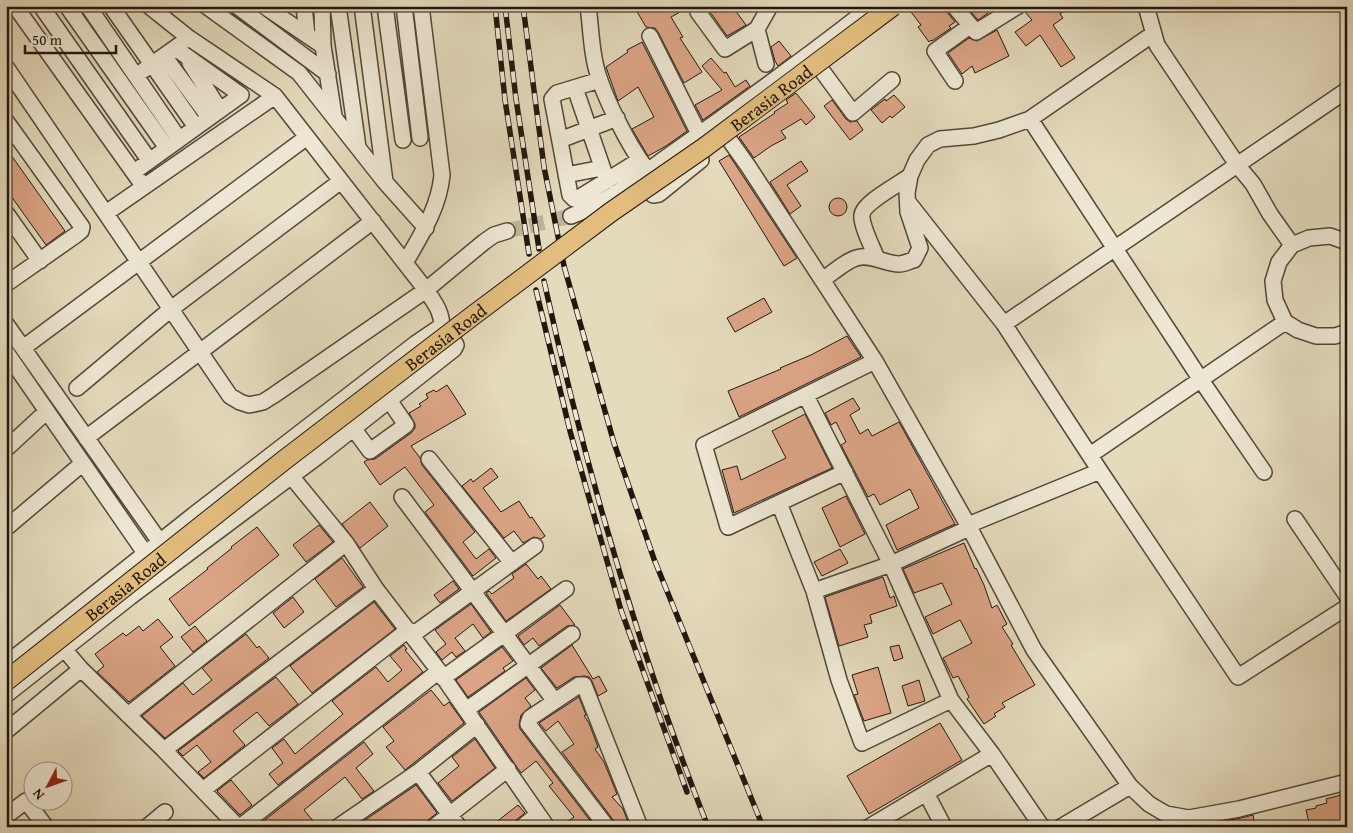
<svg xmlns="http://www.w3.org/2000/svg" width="1353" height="833" viewBox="0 0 1353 833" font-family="'Gentium Book Plus',serif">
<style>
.building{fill:#dca587;stroke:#21170f}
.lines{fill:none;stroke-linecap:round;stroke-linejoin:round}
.minor-tunnel{stroke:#bdb399;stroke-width:15;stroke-dasharray:15 8;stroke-linecap:butt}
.minor-casing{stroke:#52483a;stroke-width:18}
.minor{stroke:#ede7d3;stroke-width:15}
.rail-casing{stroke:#21170f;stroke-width:5.5}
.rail{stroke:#ede7d3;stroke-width:4;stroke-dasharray:11;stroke-linecap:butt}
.major-bridge-casing{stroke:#21170f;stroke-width:21;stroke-linecap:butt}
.major-bridge{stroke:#e2bd7e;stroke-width:19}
.labels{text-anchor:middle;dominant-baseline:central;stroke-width:4;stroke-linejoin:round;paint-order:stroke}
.street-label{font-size:18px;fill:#21170f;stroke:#ede7d3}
</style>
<rect width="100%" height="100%" fill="#e4dabc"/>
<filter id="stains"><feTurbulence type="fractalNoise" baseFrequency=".004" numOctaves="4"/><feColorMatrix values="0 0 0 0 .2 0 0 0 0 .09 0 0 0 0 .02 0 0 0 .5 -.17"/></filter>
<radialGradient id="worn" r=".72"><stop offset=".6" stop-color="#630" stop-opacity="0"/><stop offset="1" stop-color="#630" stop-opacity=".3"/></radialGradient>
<!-- building -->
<path class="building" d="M643,6h48l-20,11 12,20 -3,1 22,34 -18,11 -26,-51 -3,-4 -9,-1 -10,-17z
M706,6h26l14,19 -19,11z
M918,6h27l2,6 8,10 -6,4 2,2 -19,13 -1,-1 -2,2 -11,-15 3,-2 -10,-13z
M966,6h19l3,7 -10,7z
M1030,6h42l-12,8 3,4 -10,7 22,33 -14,9 -21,-32 -14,11 -11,-14 17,-12 -7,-8z
M997,30l12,26 -34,17 -3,-7 -10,8 -14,-21 21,-15 8,3z
M779,41l12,15 -13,10 -3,-5 -4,-14z
M642,42l45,89 -21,15 -18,10 -16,-27 22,-12 -16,-30 -20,14 -12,-34 22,-15 -1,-2z
M711,58l13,15 2,-1 9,15 11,-7 4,6 -47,34 -8,-15 27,-15 -20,-24z
M796,93l19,24 -9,8 -5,-6 -20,12 5,7 -15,8 -17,12 -15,-21 36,-24 -1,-1 14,-9 -2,-3z
M894,95l11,12 -13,11 -2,-2 -8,7 -11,-13 14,-11 1,2z
M832,100l14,19 4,3 7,-1 6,9 -13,10 -26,-34z
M6,148l59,83 -19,14 -40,-56z
M729,155l68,103 -13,8 -65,-105z
M801,161l7,10 -21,14 14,21 -11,8 -20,-32z
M829 207a9 9 0 1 1 18 0a9 9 0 1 1-18 0Z
M764,298l8,14 -37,20 -8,-14z
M847,336l14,21 -122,60 -11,-26 53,-22 -1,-1 31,-13z
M447,385l19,29 -55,32 9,12 2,7 53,67 -12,10 13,17 13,-10 7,9 -23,18 -48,-64 9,-7 -29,-38 -25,18 -16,-23 3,-2 8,-1 36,-26 4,-5v-4l-6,-11 12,-7 -2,-2 9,-6 -2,-4 8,-4 2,2z
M853,398l7,11 -10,6 10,19 8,-5 4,7 27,-14 56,102 -58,26 -11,-25 33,-17 -9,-19 -30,16 -6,-11 -6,3 -27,-52 5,-3 -10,-20 -5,3 -6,-12z
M805,414l27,54 -98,45 -12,-43 15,-4 4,14 45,-22 -14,-27z
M491,468l7,9 -15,11 18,24 18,-11 11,17 2,-1 13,19 -4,3 -7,-2 -11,6 -9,-12 -10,7 -42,-52 9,-7 2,3z
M846,496l19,38 -25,13 -18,-39z
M370,502l18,24 -28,22 -18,-24z
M319,525l14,17 -27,20 -13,-17z
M257,527l22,28 -90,71 -20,-27 39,-30 -1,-1 25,-20 -1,-1z
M964,543l11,26 1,-1 8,17 8,23 5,-3 10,19 -5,3 11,17 -2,1 24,40 -33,18 3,4 -11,7 2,2 -12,8 -17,-25 2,-2 -11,-21 -5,2 -10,-20 29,-15 -12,-23 -27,14 -8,-17 27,-13 -10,-21 -28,10 -11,-24z
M840,549l8,14 -26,13 -8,-14z
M342,558l21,29 -27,20 -21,-28z
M526,564l12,15 3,-3 10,13 -45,32 -20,-28 3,-2 3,3 22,-16 -2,-4z
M883,577l7,21 4,-2 3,10 -27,9 2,8 -8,2 4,12 -29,9 -14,-49z
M453,581l6,8 -19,14 -6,-8z
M293,597l11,15 -20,16 -11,-15z
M374,602l21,27 -83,64 -22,-27z
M471,604l20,28 -8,6 -10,-14 -18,14 10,13 -9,6 -4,-5 -10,8 -6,-8 10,-8 -11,-14z
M560,605l15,20 -8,1 -28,20 -6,-8 -9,7 -6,-9z
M158,619l15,18 -13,10 15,19 -46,36 -32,-30 7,-6 -9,-12 28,-21 3,3 13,-10 4,5z
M195,626l12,15 -14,11 -12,-15z
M246,634l11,14 2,-2 10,12 -104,80 -23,-22 41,-33 10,12 19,-15 -10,-12z
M404,645l3,4 -2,1 18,22 -145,113 -9,-11 14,-11 -11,-15 12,-9 11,15 48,-40 -11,-13 44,-34 12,15 14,-12 -12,-14z
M572,645l21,34 6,-3 8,15 -9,5 -6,-15 -3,-4 -5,-1 -10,1 -17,11 -16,-20z
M899,645l4,13 -9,3 -4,-14z
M502,647l11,14 -10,7 2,3 -37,26 -12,-17z
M878,667l13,46 -27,8 -10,-26 4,-1 -6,-19z
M276,677l22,27 -29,22 -12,-14 -9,7 -15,12 12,14 -41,33 -6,-6 13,-10 -14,-17 -14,11 -5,-5z
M526,678l9,12 -10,8 6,8 -10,9 -2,10 1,4 75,98h-35l14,-10 -25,-31 4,-3 -17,-22 -15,12 -42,-61z
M919,680l6,21 -17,5 -6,-20z
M431,690l13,16 5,-4 15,21 -59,47 -19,-23 8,-6 -11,-14z
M579,697l7,18 -2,1 5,7 9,24 -3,2 9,13 13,32 -5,3 11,12 7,18h-14l-2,-6 -52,-69 12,-8 -16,-23 -12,10 -7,-8z
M940,723l22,37 -93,54 -22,-38z
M475,739l20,29 -43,33 -14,-18 21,-17 -7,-9z
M364,742l9,12 -17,14 18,23 -12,8 -17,-22 -41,33 14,17h-62z
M231,780l21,25 -12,10 -23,-24z
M416,785l21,28 -9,7 -3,7h-70z
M1345,794l2,8v25h-37l-4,-17 10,-2v-2l11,-3 -1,-4z
M518,805l7,8 -9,7 -3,7h-23z
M1253,815l2,12h-62l48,-9z"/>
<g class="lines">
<!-- minor-tunnel -->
<path class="minor-tunnel" d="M507,231l64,-15"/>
<defs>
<path id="minor" d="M15,6l129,181
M41,6l108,154
M67,6l100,142
M88,6l91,133
M111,6l85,121
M149,6l40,32 86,58 151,194c9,13 16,22 16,38
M206,6l93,67 86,109 41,46
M237,6l91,68
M264,6l59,40
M304,6l3,29
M322,6l1,40 11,70
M338,6l20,141
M385,6l18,134
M404,6l16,132
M588,6c3,21 3,45 9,65 7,26 32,75 48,96
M954,6l22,26 42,-26
M1146,6l11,39 81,121 15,18 17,30 22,31
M698,12l27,37 32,-20 13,-23
M363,13l22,169
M757,29l9,35
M650,36l49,98
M164,56l45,61
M190,63l30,47
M6,67l224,329 10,6 9,3 14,-3 11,-7 152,-105 58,-48 10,-7 13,-4
M820,68l33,45 39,-33
M144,70l38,-27
M600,80l-43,13 -5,6 18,96 4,4h3l63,-39
M955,81l-20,-30 35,-25
M575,88l32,93
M1030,119l171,261 63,92
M6,121l76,106 -1,4 -5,4 -70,49
M728,138l20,28 127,195 93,164 66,125 96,136 19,18 17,10 23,4 50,-9 108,-27
M560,140l57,-22
M134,172l107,-77 -66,-47
M566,175l36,-7
M641,178l1,5 11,12 6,-1 42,-34
M908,202l96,122 96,147 138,206 109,-70
M6,213l34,48
M106,213l169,-117
M571,216c41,-15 75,-45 110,-69 65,-46 129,-92 191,-141
M1347,242l-17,-6 -21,2 -17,7 -13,17 -6,19 2,19 10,22 13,8 18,6h19l12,-4
M877,259c-4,-11 -16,-33 -15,-44 1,-12 37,-31 48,-39
M405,263c16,-28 34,-55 37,-88l-21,-169
M822,280c11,-7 22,-18 34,-22 14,-5 29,6 43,6 5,0 10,-3 15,-4l6,-12 -12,-36 -1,-19 3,-17 7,-16 11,-15 12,-6 34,-3 25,-6 31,-11 123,-85
M6,324l154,218
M1004,324c114,-79 229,-155 343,-234
M23,348l284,-211
M6,352l139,201
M77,388l94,-79 170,-128
M806,396l85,168 60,136 41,54 50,73
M353,428l17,23 36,-26 -17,-25
M86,438l287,-217
M6,449l41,-38
M1090,455l195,-133
M429,459l83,104
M845,472l-117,55 -24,-82 171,-84
M291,476l55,67 30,46 63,82 108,156
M402,497l152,203
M779,503l35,88 25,89 23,63 89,-43
M1295,519l52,77
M968,525l132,-54
M6,528l77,-65
M814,591l77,-27 78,-36
M64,649l17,20 83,81 74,77
M6,664l185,-147 224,-173 25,-17 5,1 11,17 -2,4 -133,105 -191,143 -124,98
M443,678l123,-89
M466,710l106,-76
M128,715l218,-172
M6,731l75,-62
M164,750l212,-161
M418,772l41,55
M203,790l205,-160 7,3 120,-87
M926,793l18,34
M6,816l20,-15 20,26
M147,827l18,-15
M240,827l199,-156
M338,827l80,-55 59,-47
M434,827l74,-58
M522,827l16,-13
M607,827l-79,-103 2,-6 49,-33h5l56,142
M869,827l123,-73
M1061,827l69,-41"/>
</defs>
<!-- minor casing -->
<use href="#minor" class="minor-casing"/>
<!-- minor -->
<use href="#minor" class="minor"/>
<defs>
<path id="rail" d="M495,6l10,94 24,154
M505,6l11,93 23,150
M523,6l21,161 20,99 50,177 40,116 109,268
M544,281c41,186 94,369 164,546
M536,290l34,141 51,179 66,182"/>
</defs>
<!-- rail casing -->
<use href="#rail" class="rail-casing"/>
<!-- rail -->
<use href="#rail" class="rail"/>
<defs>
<g id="major-bridge">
<path id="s1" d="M6,681l277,-220 188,-144 140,-105 94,-65 188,-141"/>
</g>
</defs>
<!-- major-bridge casing -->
<use href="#major-bridge" class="major-bridge-casing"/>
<!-- major-bridge -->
<use href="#major-bridge" class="major-bridge"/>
</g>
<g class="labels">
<!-- street labels -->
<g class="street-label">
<text stroke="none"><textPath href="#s1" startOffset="962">Berasia Road</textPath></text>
<text stroke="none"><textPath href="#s1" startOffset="558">Berasia Road</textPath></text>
<text stroke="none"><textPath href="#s1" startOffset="152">Berasia Road</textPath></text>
</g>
</g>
<!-- margin -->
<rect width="1353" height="833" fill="none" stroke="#e4dabc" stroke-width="25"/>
<rect x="8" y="8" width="1338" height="818" fill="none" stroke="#21170f" stroke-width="2.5"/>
<rect x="12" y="12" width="1328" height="808" fill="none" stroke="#21170f"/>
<!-- north arrow -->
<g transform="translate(48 786) rotate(229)"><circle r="24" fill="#ede7d3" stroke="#9b9485"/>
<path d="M0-4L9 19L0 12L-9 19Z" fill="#8f2418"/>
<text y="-8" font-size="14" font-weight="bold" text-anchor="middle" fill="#21170f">N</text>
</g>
<!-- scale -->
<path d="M25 45v8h91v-8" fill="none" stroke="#21170f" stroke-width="2.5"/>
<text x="32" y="45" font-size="15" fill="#21170f" stroke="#ede7d3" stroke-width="4" paint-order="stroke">50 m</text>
<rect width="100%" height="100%" filter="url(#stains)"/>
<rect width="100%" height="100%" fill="url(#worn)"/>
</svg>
